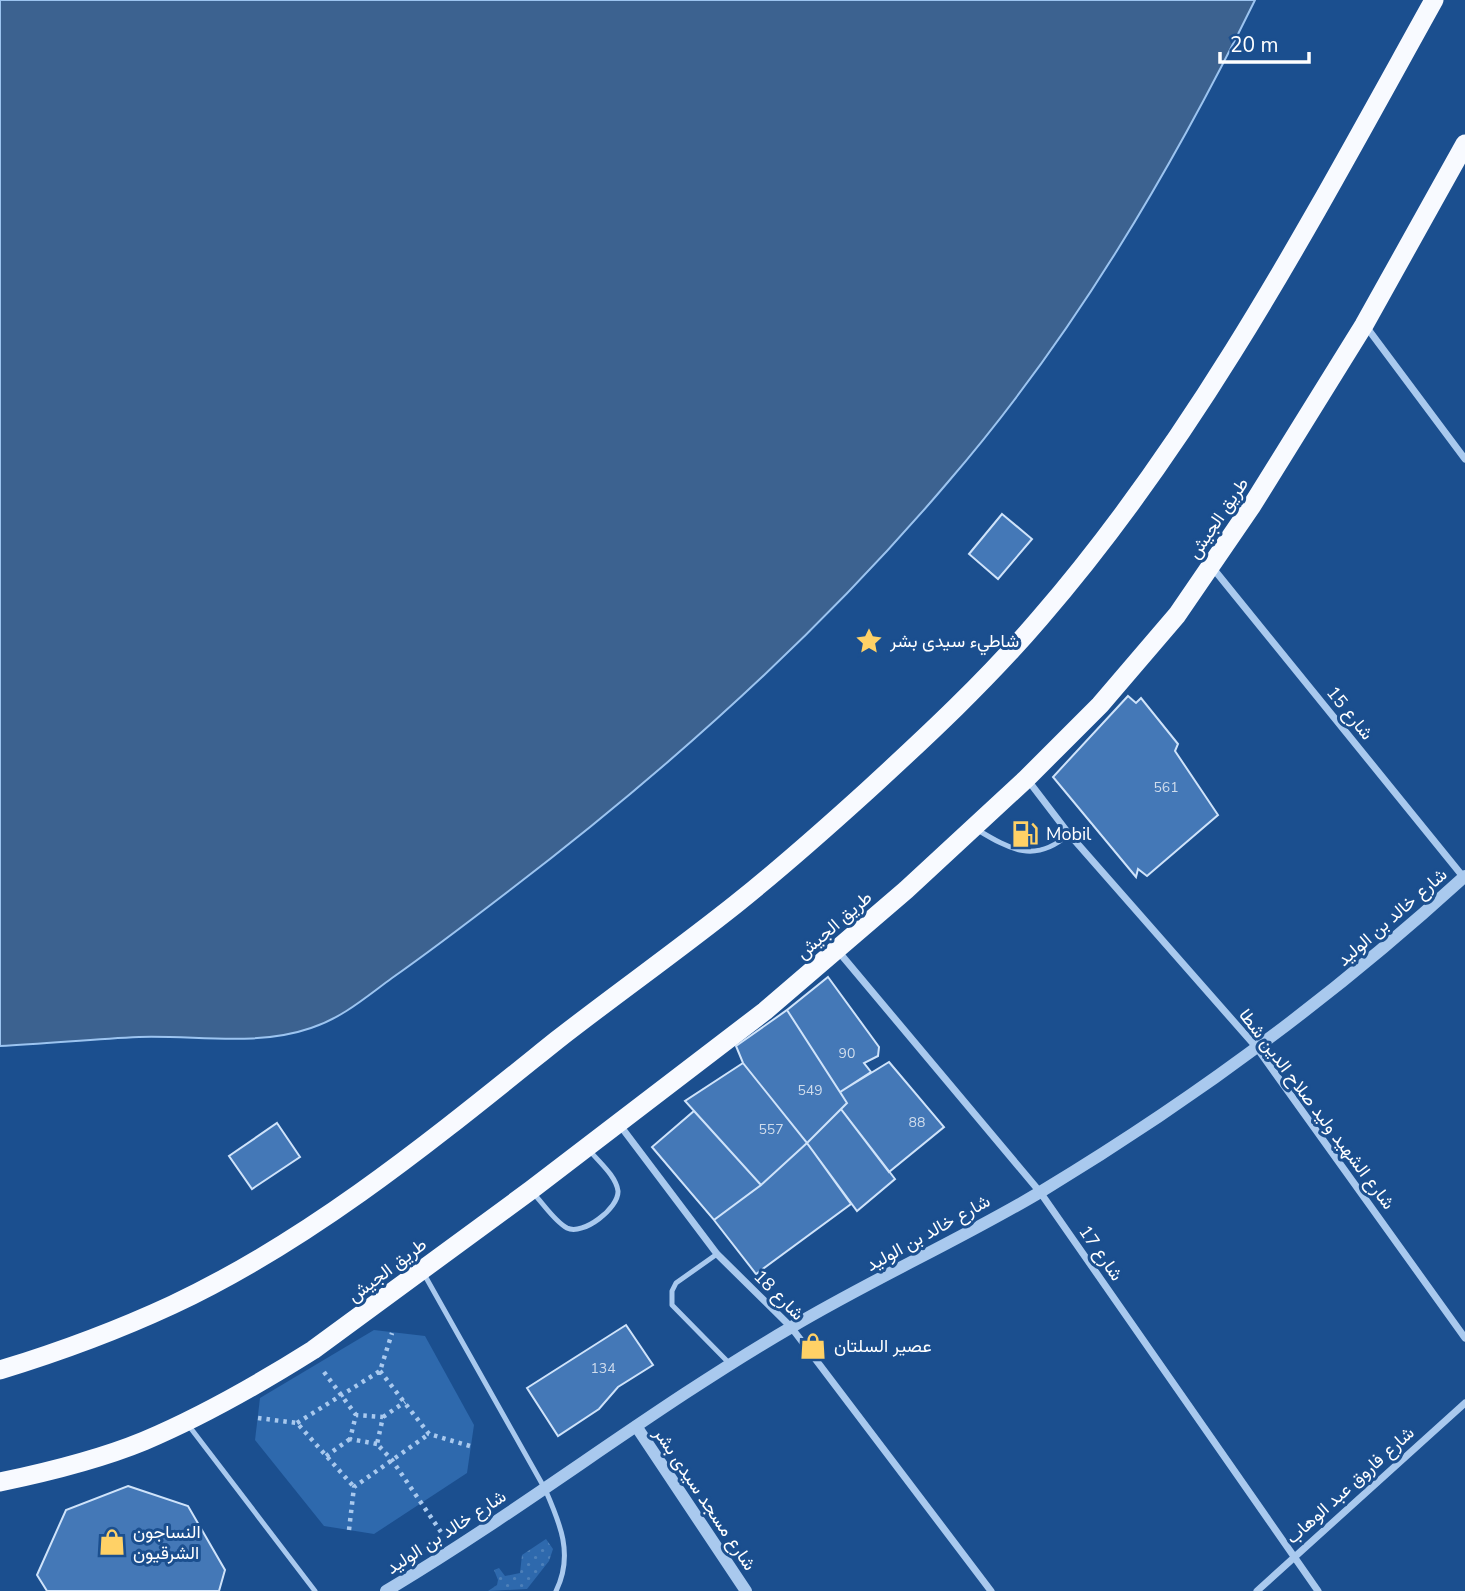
<svg xmlns="http://www.w3.org/2000/svg" width="1465" height="1591" viewBox="0 0 1465 1591" font-family="'Nunito Sans',Vazirmatn,sans-serif">
<style>
.grass{fill:url(#grass-dots)}
.park{fill:#2e69ad}
.water{fill:#3c6290;stroke:#9cc4f0;stroke-width:2}
.building{fill:#4478b7;stroke:#cfe3fa;stroke-width:2}
.lines{fill:none;stroke-linecap:round;stroke-linejoin:round}
.path{stroke:#a9c9ee;stroke-width:4.5;stroke-dasharray:3.5 5;stroke-linecap:butt}
.service{stroke:#a9c9ee;stroke-width:5}
.minor{stroke:#a9c9ee;stroke-width:7}
.tertiary{stroke:#a9c9ee;stroke-width:12}
.trunk{stroke:#f8faff;stroke-width:19}
.labels{text-anchor:middle;dominant-baseline:central;stroke-width:6;stroke-linejoin:round;paint-order:stroke}
.number-label{font-size:14px;fill:#d0dded}
.street-label{font-size:18px;fill:#fff;stroke:#1b4f8f}
.poi-label{font-size:18px;fill:#fff;stroke:#1b4f8f;text-anchor:start}
</style>
<defs>
<pattern id="grass-dots" width="8" height="8" patternUnits="userSpaceOnUse" patternTransform="scale(1.75)"><rect width="8" height="8" fill="#2e69ad"/><path d="M2 2h.1M6 6h.1" fill="none" stroke="#4d80b9" stroke-width="1.8" stroke-linecap="round"/></pattern>
</defs>
<rect width="100%" height="100%" fill="#1b4f8f"/>
<!-- grass -->
<path class="grass" d="M546,1539l7,10 -4,12 -22,28 -39,2 9,-6 1,-5 -4,-10 5,-2 6,8 15,-3 2,-18z"/>
<!-- park -->
<path class="park" d="M374,1330l51,6 49,89 -7,48 -93,61 -50,-8 -69,-86 5,-42z"/>
<!-- water -->
<path class="water" d="M0,0h1255c-84,171 -182,337 -307,482 -128,151 -281,288 -438,408 -39,30 -78,60 -118,88 -26,19 -50,40 -81,50 -55,19 -115,7 -172,9 -47,2 -93,7 -139,9z"/>
<!-- building -->
<path class="building" d="M1002,514l30,25 -34,40 -29,-25z
M1128,696l8,7 5,-5 37,46 -3,7 43,64 -71,61 -9,-7 -2,8 -83,-100z
M828,977l51,70 -1,9 -14,7 7,9 -31,20 -53,-82z
M787,1010l60,93 -40,40 -64,-80 -7,-17z
M889,1062l55,65 -55,45 -48,-63 6,-6 -7,-11z
M743,1063l64,80 -46,42 -76,-84z
M841,1109l54,70 -38,32 -50,-68z
M694,1111l67,74 -47,35 -62,-73z
M277,1123l23,34 -48,32 -23,-33z
M807,1143l44,61 -95,70 -42,-54 47,-35z
M626,1325l27,40 -35,22 -19,22 -41,27 -31,-48z
M128,1486l60,20 37,64 -6,21h-172l-10,-16 29,-65z"/>
<g class="lines">
<!-- path -->
<path class="path" d="M380,1371l49,63 41,12
M324,1372l32,43
M383,1417l22,-15
M258,1418l39,5 57,64
M297,1423l83,-52 12,-38
M377,1444l-27,-5 6,-24 27,2 -6,27 15,16 49,72
M326,1456l24,-17
M349,1530l5,-43 75,-53"/>
<!-- service -->
<path class="service" d="M976,829c35,21 59,35 93,5
M533,1193c10,10 21,28 34,35 16,8 52,-20 51,-37 -2,-15 -19,-29 -28,-40
M717,1254l-41,29 -4,8v14l57,58
M424,1274l121,215c15,34 29,66 11,102
M189,1426l126,165"/>
<!-- minor -->
<path class="minor" d="M1365,325l100,134
M1212,567l253,312
M1027,779l42,55 188,214 208,290
M838,951l202,241 278,399
M619,1124l98,130 74,73 200,264
M1257,1591l208,-188"/>
<!-- tertiary -->
<path class="tertiary" d="M636,1426l110,165
M386,1591c138,-82 265,-182 404,-263 82,-49 170,-88 252,-137 151,-91 293,-196 423,-315"/>
<!-- trunk -->
<path class="trunk" d="M0,1370c59,-18 116,-39 172,-65 141,-66 264,-168 385,-265 59,-46 120,-89 179,-136 45,-36 88,-74 131,-113 60,-55 120,-111 173,-173 161,-186 275,-404 394,-618
M0,1482c48,-10 98,-22 144,-41 59,-25 115,-57 169,-91l218,-160 234,-179 141,-121 120,-111 74,-74 77,-90 74,-108 113,-182 101,-181"/>
</g>
<!-- icons -->
<defs>
<symbol id="sight-bare" viewBox="-9 -9 18 18"><path d="M0-6L1.8-2.2L6-1.7L2.9 1.2L3.7 5.4L0 3.3L-3.7 5.4L-2.9 1.2L-6-1.7L-1.8-2.2Z" fill="#ffd166" stroke="#1b4f8f" stroke-width="2.5" paint-order="stroke"/></symbol>
<symbol id="fuel-bare" viewBox="-9 -9 18 18"><path d="M-5.5-6h7V0h2V4h1.3V-2.5L3-4.5l.8-.8L6-3V5H2.5V1h-1V6h-7ZM-4.2-4.7v3.2H.2V-4.7Z" fill="#ffd166" stroke="#1b4f8f" stroke-width="2.5" paint-order="stroke"/></symbol>
<symbol id="shop-bare" viewBox="-9 -9 18 18"><path d="M-5-2.5h2.3a2.7 3.5 0 0 1 5.4 0H5L5.5 6h-11ZM-1.5-2.5h3a1.5 2.3 0 0 0-3 0Z" fill="#ffd166" stroke="#1b4f8f" stroke-width="2.5" paint-order="stroke"/></symbol>
</defs>
<g fill-rule="evenodd">
<use href="#sight-bare" x="850" y="622" width="38" height="38"/>
<use href="#fuel-bare" x="1006" y="815" width="38" height="38"/>
<use href="#shop-bare" x="794" y="1327" width="38" height="38"/>
<use href="#shop-bare" x="93" y="1523" width="38" height="38"/>
</g>
<g class="labels">
<!-- number labels -->
<g class="number-label">
<text x="1166" y="787">561</text>
<text x="847" y="1053">90</text>
<text x="810" y="1090">549</text>
<text x="917" y="1122">88</text>
<text x="771" y="1129">557</text>
<text x="603" y="1368">134</text>
</g>
<!-- street labels -->
<g class="street-label">
<text transform="translate(1218 518) rotate(-56)">طريق الجيش</text>
<text transform="translate(1350 713) rotate(51)">شارع 15</text>
<text transform="translate(1392 917) rotate(-41)">شارع خالد بن الوليد</text>
<text transform="translate(834 925) rotate(-41)">طريق الجيش</text>
<text transform="translate(1317 1109) rotate(53)">شارع الشهيد وليد صلاح الدين شطا</text>
<text transform="translate(928 1233) rotate(-29)">شارع خالد بن الوليد</text>
<text transform="translate(1101 1253) rotate(55)">شارع 17</text>
<text transform="translate(387 1270) rotate(-37)">طريق الجيش</text>
<text transform="translate(779 1295) rotate(45)">شارع 18</text>
<text transform="translate(1350 1485) rotate(-42)">شارع فاروق عبد الوهاب</text>
<text transform="translate(705 1499) rotate(56)">شارع مسجد سيدى بشر</text>
<text transform="translate(446 1532) rotate(-33)">شارع خالد بن الوليد</text>
</g>
<!-- poi labels -->
<g class="poi-label">
<text x="890" y="641">شاطيء سيدى بشر</text>
<text x="1046" y="834">Mobil</text>
<text x="834" y="1346">عصير السلتان</text>
<text x="133" y="1532">النساجون<tspan x="133" dy="21">الشرقيون</tspan></text>
</g>
</g>
<!-- scale -->
<path d="M1220 52v10h89v-10" fill="none" stroke="#ffffff" stroke-width="3.5"/>
<text x="1230" y="52" font-size="21" fill="#ffffff" stroke="#1b4f8f" stroke-width="5" paint-order="stroke">20 m</text>
</svg>
